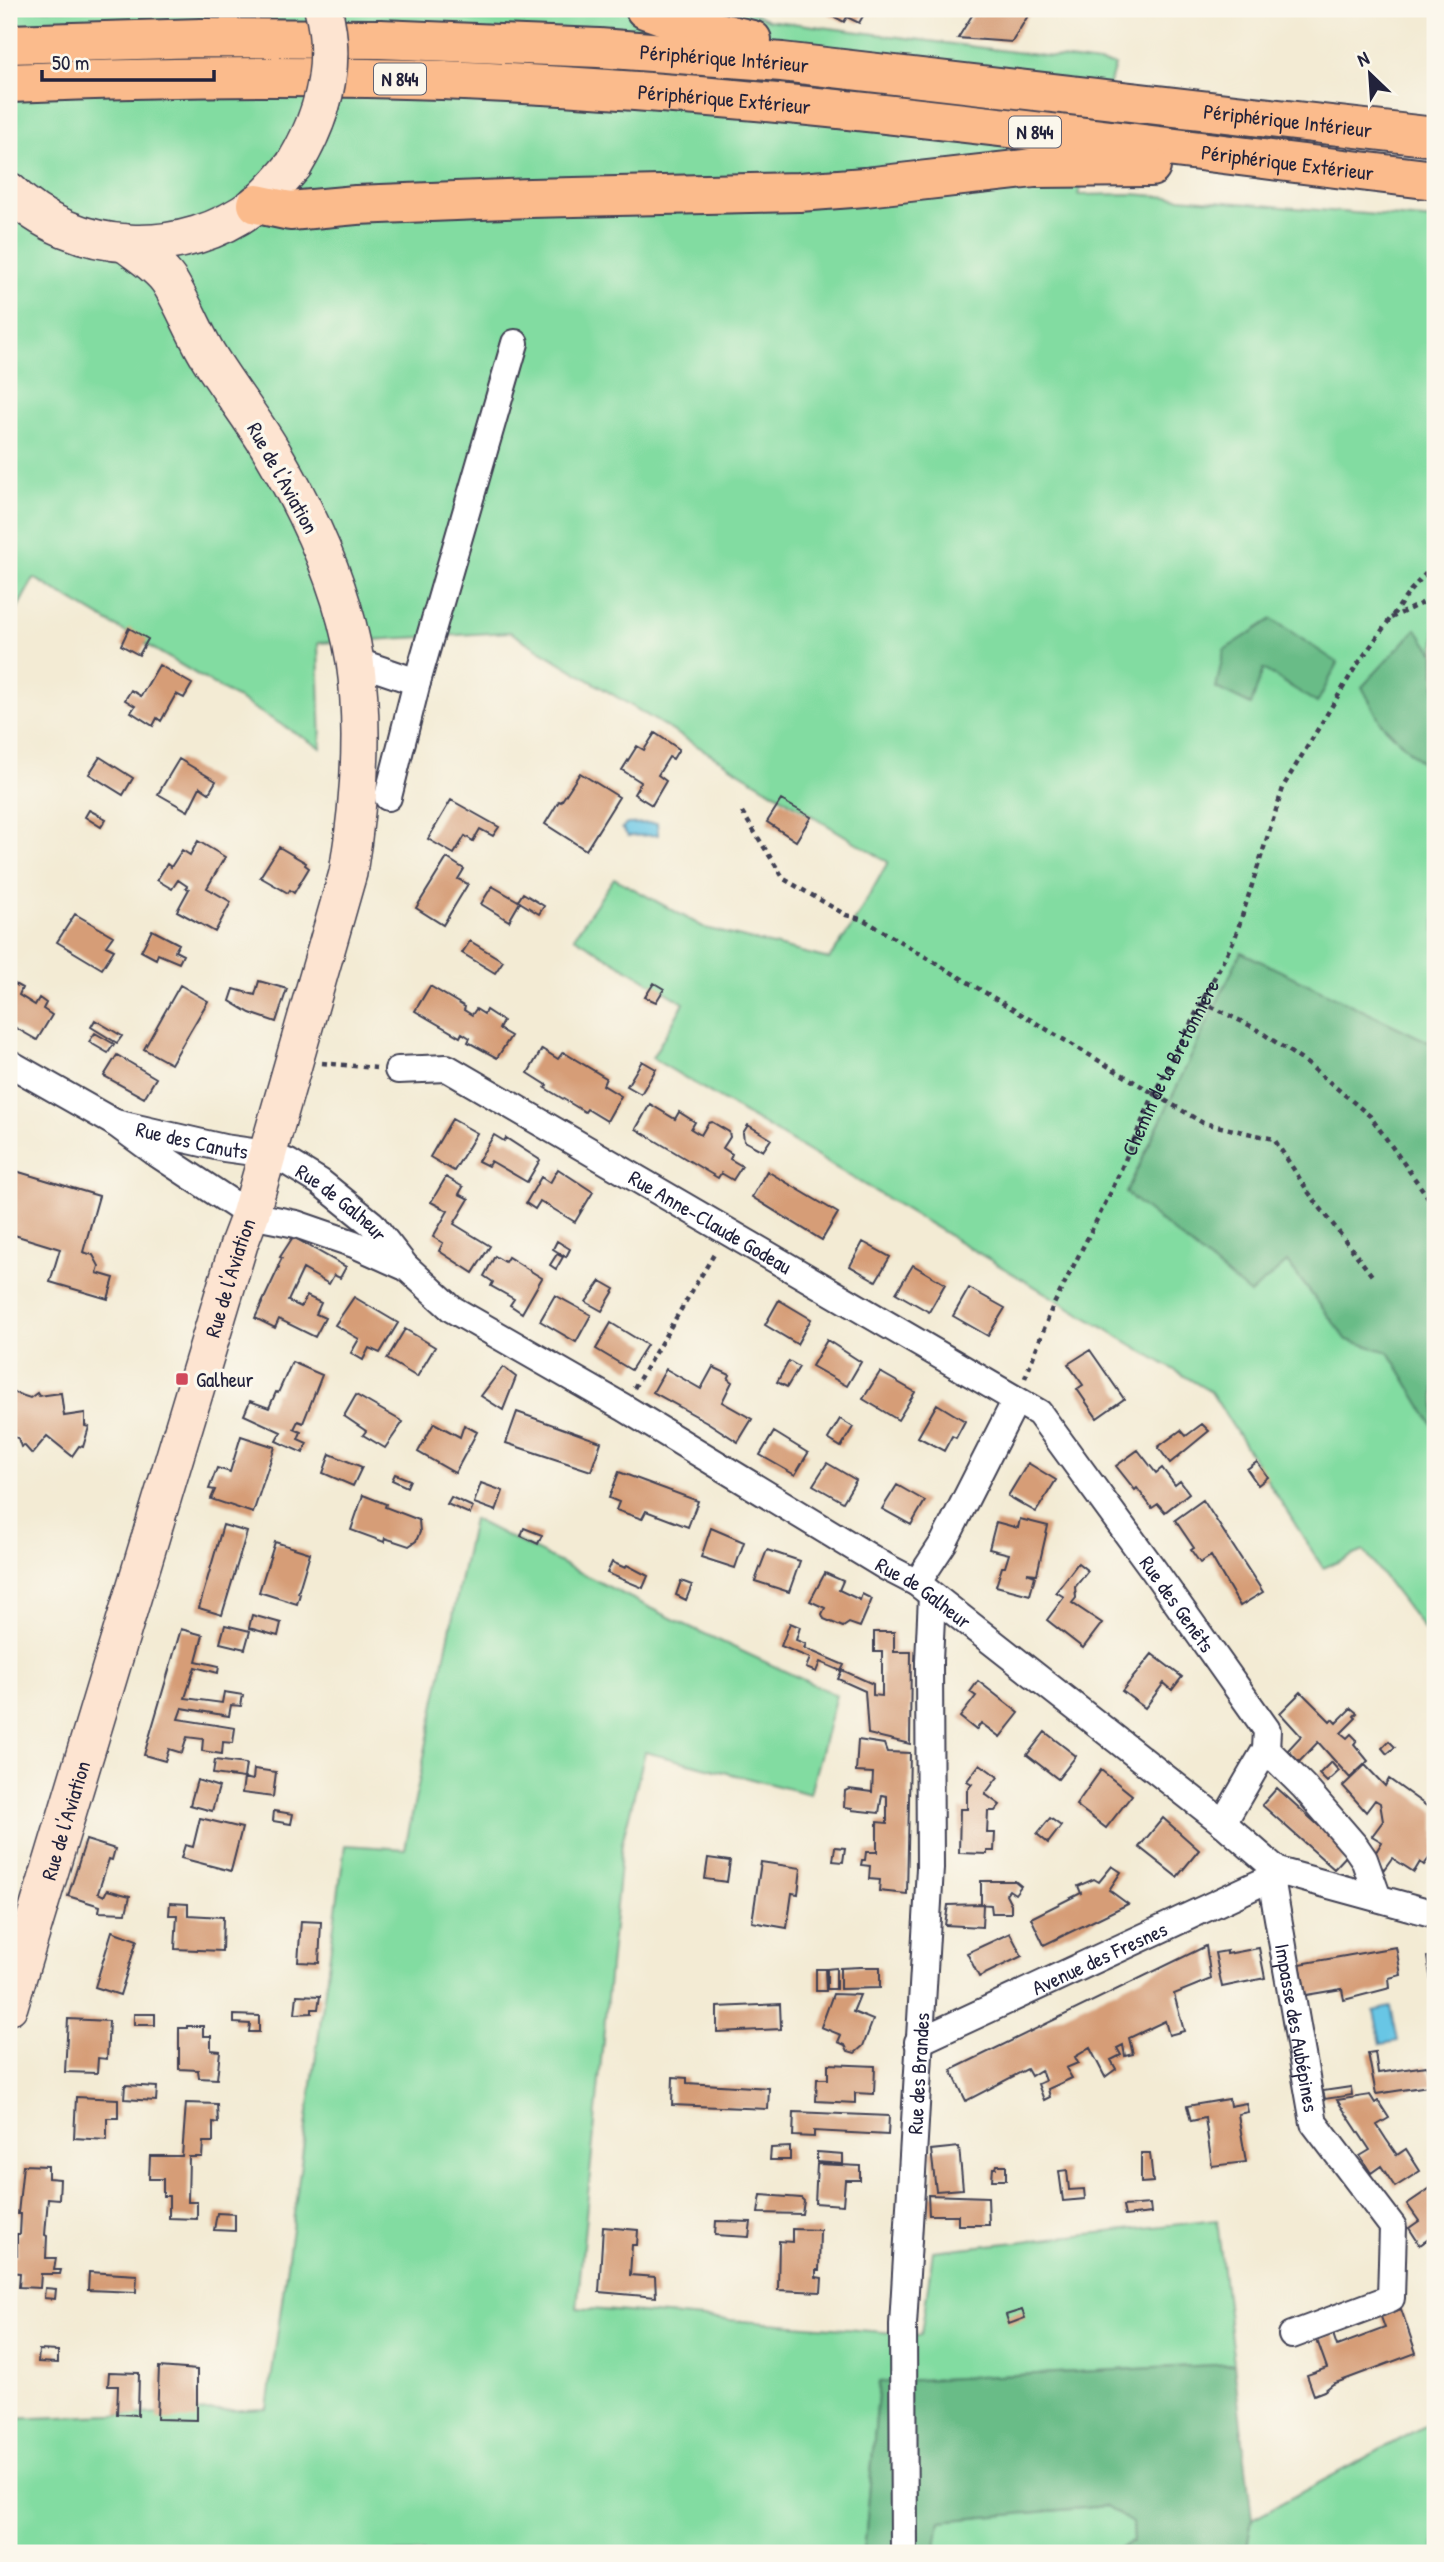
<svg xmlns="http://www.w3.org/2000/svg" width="1444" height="2562" viewBox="0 0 1444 2562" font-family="'Patrick Hand',sans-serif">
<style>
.green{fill:#82dca1;stroke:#527f6e;stroke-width:2}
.forest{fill:#69bc87;stroke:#466f61;stroke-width:2}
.water{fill:#67c6e5;stroke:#447490;stroke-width:2}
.building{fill:#d69d77}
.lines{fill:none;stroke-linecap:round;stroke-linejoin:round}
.street-casing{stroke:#414052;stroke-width:30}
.secondary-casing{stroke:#414052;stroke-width:40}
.highway-casing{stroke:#414052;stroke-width:42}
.path{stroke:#414052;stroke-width:4.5;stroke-dasharray:5 5;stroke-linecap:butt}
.street{stroke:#fff;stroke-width:26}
.secondary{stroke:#fde4d1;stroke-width:37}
.highway{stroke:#fbbb8c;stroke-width:38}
.secondary-bridge-casing{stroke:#414052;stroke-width:40;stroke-linecap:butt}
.secondary-bridge{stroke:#fde4d1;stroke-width:37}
.poi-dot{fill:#d1495b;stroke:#fbf7ec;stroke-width:2.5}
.labels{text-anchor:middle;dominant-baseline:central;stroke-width:7;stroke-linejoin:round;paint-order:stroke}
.shield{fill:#fbf7ec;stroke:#636270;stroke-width:2}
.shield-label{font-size:19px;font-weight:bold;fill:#22223b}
.street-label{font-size:21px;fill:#22223b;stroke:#fbf7ec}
.poi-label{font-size:21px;fill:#22223b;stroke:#fbf7ec;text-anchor:start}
</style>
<rect width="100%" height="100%" fill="#fbf7ec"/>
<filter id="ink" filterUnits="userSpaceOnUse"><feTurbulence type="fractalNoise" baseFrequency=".0143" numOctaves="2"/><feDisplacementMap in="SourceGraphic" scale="14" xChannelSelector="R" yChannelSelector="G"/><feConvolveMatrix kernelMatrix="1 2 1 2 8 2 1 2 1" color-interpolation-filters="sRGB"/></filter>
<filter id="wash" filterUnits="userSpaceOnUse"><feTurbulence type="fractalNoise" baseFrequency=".00686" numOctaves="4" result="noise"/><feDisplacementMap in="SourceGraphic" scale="28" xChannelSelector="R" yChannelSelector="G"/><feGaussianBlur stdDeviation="1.57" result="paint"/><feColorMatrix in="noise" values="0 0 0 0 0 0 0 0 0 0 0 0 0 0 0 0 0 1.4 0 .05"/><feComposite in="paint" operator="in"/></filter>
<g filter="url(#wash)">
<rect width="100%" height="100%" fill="#f3ebd4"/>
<!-- green -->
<path class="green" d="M9,9h737l22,11 347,45 -37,130 55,-1 302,26v434l-19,-24 -35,93 54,53v269l-194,-92 46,309 60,78 42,12 46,77v204l-5,4 -66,-86 -41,17 -112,-176 -559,-334 32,-55 -110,-66 40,-59 91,50 124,31 22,-31 37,-66 -378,-230 -192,11 3,105 -287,-170 -17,31 -8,-5z
M473,1519l202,101 161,75 -26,99 -165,-42 -23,91 -45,465 344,27 12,-84 284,-31 17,144 -355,18 -15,171h-855v-134l258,-10 78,-564 60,4z
M1435,2420v133h-189l6,-34z
M1105,2506l27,17 1,19 -23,11h-175l4,-32z"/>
<!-- forest -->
<path class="forest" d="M1272,619l66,44 -21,40 -54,-34 -12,36 -35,-17 8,-38z
M1416,629l19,25v122l-54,-53 -19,-36z
M1241,952l194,93v384l-46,-77 -42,-12 -60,-78 -37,32 -124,-101z
M1234,2364l18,155 -6,34h-136l23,-11 -1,-19 -27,-17 -165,15 -5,32h-71l15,-171z"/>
<!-- water -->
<path class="water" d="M657,823l1,12 -30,1 -6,-8 5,-4z
M1391,2007l7,34 -17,3 -7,-33z"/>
<g id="blocks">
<!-- building -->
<path class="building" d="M820,9h47l-8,14 -12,-6 -3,5z
M976,9h56l-20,33 -54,-4z
M129,628l19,11 -9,16 -18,-10z
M159,665l33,19 -8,14 -8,-4 -15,27 -4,-3 -4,8 -22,-14 4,-6 -10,-6 6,-10 10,6z
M655,733l24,16 -6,10 -4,-2 -11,18 8,6 -14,24 -18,-11 7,-12 -19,-12 15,-24 7,4z
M100,757l33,21 -10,17 -34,-21z
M179,759l37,22 -7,12 -9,-6 -12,24 -30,-17z
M580,773l39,24 -33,53 -41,-26 14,-23 2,1z
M451,800l48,27 -6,9 -13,-7 -7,12 -8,-5 -11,18 -26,-15z
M781,800l30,17 -15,24 -29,-19z
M89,810l17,9 -5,8 -16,-10z
M198,841l27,16 -18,31 24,14 -16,30 -38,-21 12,-22 -3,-1 1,-2 -9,-6 -6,9 -15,-9 10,-16 4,3 11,-17 8,5z
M279,847l27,16 -1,2 4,3 -15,25 -4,-3 -2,3 -28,-16z
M447,858l17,11 -6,10 10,5 -25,41 -27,-17z
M492,886l28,16 -11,19 -28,-17z
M523,893l21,13 -5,8 -21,-13z
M75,914l38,22 -7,10 8,4 -12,19 -45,-27z
M152,930l27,14 -4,7 8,4 -4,8 -21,-9 -2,5 -15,-8z
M470,941l33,20 -8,12 -33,-20z
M9,981l13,7 -3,7 16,10 4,-7 7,5 -3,6 9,6 -15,25 -28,-16z
M259,981l28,8 -11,33 -26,-9 -20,-12 4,-12 21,6z
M654,983l10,6 -8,13 -11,-5z
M180,985l28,16 -37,63 -27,-15z
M430,986l35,21 -1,3 8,5 4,-6 8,5 2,-4 17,11 -4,8 12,7 -14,22 -29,-16 2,-4 -8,-5 -2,4 -45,-26z
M95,1020l27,16 -5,7 -26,-16z
M95,1033l19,11 -6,9 -19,-11z
M542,1049l16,10 5,-7 43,26 -3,7 18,11 -14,25 -20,-12 -2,3 -40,-24 2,-3 -19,-12z
M117,1055l39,23 -12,20 -40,-22z
M642,1061l14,8 -15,25 -14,-8z
M650,1104l25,15 4,-7 16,10 -4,7 10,6 7,-12 4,-1 17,10 1,5 -7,11 9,6 -2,5 12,7 -9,14 -12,-7 -3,5 -82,-49z
M452,1119l25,14 -23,38 -24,-14z
M748,1125l23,14 -8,12 -19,-10 -1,-8z
M494,1135l10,6 2,-3 34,22 -13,22 -36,-21 -3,5 -10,-5z
M9,1169l90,27 -16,56 10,3 6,11 -2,7 17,5 -6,21 -58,-17 10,-33 -49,-15 -2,7z
M558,1169l35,23 -18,30 -35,-21 -5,8 -9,-6 15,-26 9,6z
M767,1171l71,42 -16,27 -70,-43z
M446,1177l17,10 -4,7 10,5 -15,25 36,22 -17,27 -34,-22 4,-8 -10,-6 15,-26 -17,-9z
M293,1237l53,30 -6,11 -6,-3 -5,9 -26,-15 -15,32 13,6 6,-11 14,7 -5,11 9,4 -10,19 -36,-18 -4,9 -20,-10 24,-51 -1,-1 4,-8 -2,-1z
M557,1241l13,8 -4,8 -13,-8z
M863,1242l27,15 -14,24 -26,-15z
M557,1254l6,3 -7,12 -6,-4z
M495,1256l10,6 3,-5 34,21 -20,35 -12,-8 4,-6 -23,-13 2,-4 -9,-6z
M913,1265l32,19 -16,28 -33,-19z
M601,1281l14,8 -13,22 -16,-9z
M969,1288l36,20 -17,28 -35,-20z
M555,1295l36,20 -15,27 -36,-21z
M354,1297l44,26 -18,30 -11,-5 -6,12 -12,-7 8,-14 -24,-14z
M779,1300l32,19 -14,25 -32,-19z
M611,1323l36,22 -16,25 -35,-21z
M405,1329l30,18 -18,30 -30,-18z
M827,1340l34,22 -14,24 -35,-20z
M1090,1350l34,49 -27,19 -20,-29 6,-4 -15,-21z
M789,1361l10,6 -12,20 -10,-5z
M292,1362l30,13 -19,48 -5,-2 -4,8 7,3 -3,7 9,4 -4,10 -27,-12 5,-9 -37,-17 6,-14 19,7 7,-16 2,1z
M503,1367l13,10 -13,33 -22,-14z
M713,1367l17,8 -2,4 4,3 -10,20 30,17 -14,23 -31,-20 -54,-30 13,-23 35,20z
M880,1372l35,20 -17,28 -35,-21z
M9,1391l21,7 7,-5 2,3 22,-3 3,23 21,-3v13l4,1 -6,20 -4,-1 -7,10 -25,-20 -15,18 -8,-9 -3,2 -3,-9 -9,-2z
M356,1395l47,27 -18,26 -22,-13 3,-4 -22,-15z
M937,1404l28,17 -9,17 -4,-2 -8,15 -26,-14z
M517,1412l84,30 -10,29 -85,-28z
M840,1419l13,8 -12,20 -13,-8z
M434,1423l26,14 4,-12 13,7 -22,41 -37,-21z
M1202,1424l7,7 -39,32 -12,-16 23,-17 5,6z
M774,1432l34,21 -13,22 -35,-20z
M241,1436l34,11 -22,66 -42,-14 4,-9 -6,-1 8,-21 13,4z
M1138,1450l18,23 6,-5 13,17 5,-4 9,12 -24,19 -7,-8 -6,4 -15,-20 -2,2 -19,-24z
M330,1454l32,13 -9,19 -30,-13z
M1257,1462l11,15 -10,8 -11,-16z
M827,1463l29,17 -13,22 -30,-17z
M1028,1463l28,17 -20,32 -28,-16z
M619,1472l79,29 -10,26 -42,-16 -4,8 -26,-9 3,-8 -10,-4z
M395,1474l15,6 -3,7 -15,-7z
M481,1483l22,8 -7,20 -22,-8z
M897,1485l28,16 -14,24 -29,-16z
M363,1495l23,9 -1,3 34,13 1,12 -4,9 -7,5 -24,-8 -1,4 -33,-12z
M451,1497l22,10 -3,7 -23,-10z
M1203,1500l60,92 -23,14 -29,-50 -11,7 -9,-13 3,-2 -19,-28z
M1020,1519l28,7 -11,48 -10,-1 8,3 -5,19 -34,-9 6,-19h3l4,-13 -20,-5 7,-27 22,6z
M223,1525l24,7 -25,83 -23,-7z
M524,1528l18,7 -4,9 -17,-8z
M711,1528l33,14 -9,26 -34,-11z
M275,1542l35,11 -12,40 2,1 -3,10 -38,-12z
M767,1550l33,11 -11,31 -34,-11z
M612,1562l13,6 2,-3 21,11 -5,12 -36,-15z
M1078,1563l10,8 -13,16 1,11 -4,5 30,20 -19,25 -36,-28 17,-23 -8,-5z
M825,1573l18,8 -4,9 21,10 2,-6 10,5 -12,28 -11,-4 -6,4 -19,-8 -2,-5 3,-6 -15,-7z
M681,1581l11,4 -6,15 -10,-5z
M252,1615l29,8 -3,13 -29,-8z
M790,1623l10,4 -4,13 10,4 -2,4 40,17 -3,6 -21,-9 -4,10 -10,-4 4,-10 -29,-12z
M225,1625l25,6 -5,18 -25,-6z
M181,1629l22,6 -7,26 23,5 -1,7 -23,-6 -10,31 37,5 2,-11 19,3 -2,11 -10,-1 -2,11 -47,-8 -4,11 57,9 -2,15 -10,-1 -1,12 -20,-3 1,-12 -16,-2 -5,16 -13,-4 -4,12 -21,-6z
M874,1632h20v20h17l-1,92 -42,-10 -3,-43 -27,-12 4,-9 31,14v11l9,1v-44h-8z
M1152,1654l30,23 -10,13 -8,-7 -19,25 -23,-17z
M978,1681l41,32 -19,24 -19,-14 -5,7 -16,-13 16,-21 -6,-4z
M1301,1692l29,29 2,-2 4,4 15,-15 6,5 -3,3 2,2 -15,15 6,5 4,-4 6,6 -3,4 14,17 -18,17 -32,-36 -19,20 -11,-12 13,-14 -21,-23z
M1045,1732l31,24 -18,23 -31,-24z
M858,1740l26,4 3,8 23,1 -3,141 -28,-3 1,-11 -11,-1 1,-13 -9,-1 1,-5h3l1,-8h11v-30l10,1v-27l-5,-1 -3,18 -27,-3v-2l-8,-1 1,-16 4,-2 23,3 1,-19 -17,-1z
M1389,1741l6,6 -8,7 -5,-6z
M215,1760l31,4 -2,14 9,2 1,-11 22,3 -3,25 -31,-4 2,-15 -31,-4z
M1331,1762l8,9 -12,11 -8,-8z
M980,1764l18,13 -13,17 15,11 -5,6h-7l-1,22h8l-1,18h-7v3l-28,-1 1,-44h7v-19l5,-6 -5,-3z
M1365,1765l20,21 4,-7 46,33v48l-5,-3 -6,8 -4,-3 -6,10 -22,-14 -8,11 -13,-9 11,-18 -10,-6 11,-15 -3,-18 -5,-3 -9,12 -23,-26z
M1101,1770l31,25 -26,33 -30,-23z
M197,1780l22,7 -7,24 -22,-6z
M1277,1788l72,65 -15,16 -72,-64z
M274,1811l19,3 -2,10 -18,-3z
M200,1818l42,10 -11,43 -50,-13 4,-13 8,2z
M1050,1818l11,8 -13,17 -11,-9z
M1163,1818l36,32 -22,27 -38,-30z
M86,1840l29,9 -3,11 -3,-1 -11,34 6,3 3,-6 23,6 -4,17 -27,-1 1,-6 -32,-10z
M835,1847l10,1 -2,14 -10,-1z
M708,1858l22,3 -3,21 -22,-3z
M761,1862l40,6 -3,26 -6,-1 -5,35 -35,-6z
M1112,1866l9,6 -12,18 19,14 -84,41 -13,-27 50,-25 -3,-7 16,-7 5,3z
M981,1881h34l6,5 -6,8 -6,-4 -3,4 5,10v9h-19l-1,-8 -10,-1z
M170,1903l18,1v11l35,2 -1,34 -47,-2 2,-34h-8z
M983,1904l-1,23 -37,-2 3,-20z
M301,1921l20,1 -2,41 -21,-1z
M112,1931l25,9 -17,55 -25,-8z
M1010,1933l12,23 -43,21 -12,-24z
M1206,1946l5,33 -37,15 10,37 -15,4 -4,-14 -36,17 4,16 -8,2 -2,-11 -6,3 4,7 -10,5 5,9 -11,8 -15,-29 -15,9 3,6 -12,5 6,10 -24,11 2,8 -6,3 -6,-16 7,-3 -4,-11 -10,6 -4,-7 -61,32 -15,-31z
M1396,1947l5,28 -12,3 1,10 -46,12 -2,-11 -36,6 -6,-31z
M1259,1948l6,30 -43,9 -7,-34 12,-2v3z
M1435,1956v44h-1l-7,-43z
M860,1967h20v21l-40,1v-21z
M836,1968v21h-9v-20z
M816,1969h9l1,22h-10z
M833,1994l27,1 -7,17 20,8 -10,26 -8,7 -7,-2 -3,-6 -7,-3 3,-7 -20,-8z
M297,1995l23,1 -2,13h-6v4l-17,1z
M780,2004l1,25 -64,3v-25z
M134,2014h21v11h-21z
M234,2015l25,1v16h-10l1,-8 -16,-1z
M68,2019l41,2 -2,38 -9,-1 -1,15 -32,-1z
M187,2026h16v10h8v14l9,1 -3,28 -18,-1 -1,-8 -19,-1v-41h8z
M1375,2052l3,21 48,-7 9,19 -59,9 -8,-41z
M828,2064l47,2 -1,28 -19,-1v10l-39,-2 1,-22h11z
M673,2077l14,1v5l82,5 -1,21 -96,-4z
M125,2085l32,2 -1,14 -32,-2z
M1351,2087l1,8 -27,4 -2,-8z
M1370,2095l5,8 3,-2 11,17 -12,7 9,14 11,16 9,-6 14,22 -25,16 -14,-21 -10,7 -11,-17 10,-6 -33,-50z
M76,2097l42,2v19h-11v22l-33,-2z
M1229,2099l1,7 16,-3 2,9 -10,2 8,48 -34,4 -7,-48 -14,3 -4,-15z
M186,2103l31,1 1,19 -5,-1v20h-10l-1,15h-13l-1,45h9v17l-28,-1v-22h-6v-17h-14l1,-23h32z
M794,2112l95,4 -1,19 -74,-4v6l-21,-1z
M790,2147v13h-20l1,-12z
M959,2147l4,42 -27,2 -5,-41z
M817,2152l26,2v10l-26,-2z
M1141,2153h9l3,29 -12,1z
M817,2164l43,2v14h-15l-2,25 -28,-2z
M23,2165l25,1v12l12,1 -1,20 -11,-1 -3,37 2,1 -1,22h10l-2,12h7l-1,4h-19l-1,14 -21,-1 1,-14 -11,-1v-17h8v-21h3l1,-20h-3z
M997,2165h9v15h-14l1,-12h3z
M1067,2170l2,20 15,-1 1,10 -22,2 -4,-30z
M1435,2185v61l-5,-8 -10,7 -11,-17 10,-7 -12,-17z
M761,2195l40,3 3,3 -2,13 -44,-1z
M928,2195l60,2 1,28h-31v-10h-29z
M1150,2204l1,9 -26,3 -2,-10z
M217,2213l18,1v17l-21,-1z
M716,2221l35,1 -2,15 -34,-2z
M603,2227l35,3 -1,15h-5l-2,30 25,2 1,20 -57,-5z
M792,2229l28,1 -1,40h-3v7l6,1 -1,14 -43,-2 1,-49 13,1z
M89,2272l48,3 -1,17 -48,-2z
M45,2288l11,1 -1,10 -11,-1z
M9,2297h4l-2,39h-2z
M1401,2309l15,44 -83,31 -9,7 -10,4 -7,-20 20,-7 -10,-28 16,-6 4,12 48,-18 -4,-11z
M1022,2310l3,8 -16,6 -3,-9z
M39,2350l19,1v12l-20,-1z
M159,2367l38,3v50l-40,-1z
M109,2372l30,1 -1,42 -21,-1 1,-28h-10z"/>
</g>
</g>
<g filter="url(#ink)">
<use href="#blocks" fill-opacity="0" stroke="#414052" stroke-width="2"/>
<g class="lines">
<defs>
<g id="street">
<path d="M355,661l62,21"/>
<path d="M388,797l29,-115 98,-339"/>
<path d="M9,1063l106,60 41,30 94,62 46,9 58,20 49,22"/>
<path id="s2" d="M398,1070l49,-2 592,345 114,156 114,161 -1,19 -43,74"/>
<path id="s3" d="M115,1123l109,25 43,6 22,9 31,19 52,42 33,42 47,43 171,98 263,160 31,16 306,240 55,48 157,43"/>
<path d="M917,1583l27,-41 71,-140"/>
<path d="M1266,1749l38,38 51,59 9,13 14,39"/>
<path id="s4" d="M1271,1878l43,245 79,104 -2,71 -99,37"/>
<path id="s5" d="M918,2042l353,-164 7,-7"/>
<path id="s6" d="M904,2553l-1,-228 27,-457 -1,-207 3,-65"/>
</g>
<g id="secondary">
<path d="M9,191c66,66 175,69 248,13 14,-11 25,-25 37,-39"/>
<path id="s7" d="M9,2006l230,-762 11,-29 98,-342c11,-68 17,-142 7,-212 -12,-74 -46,-147 -84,-211 -19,-32 -43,-62 -62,-93 -15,-24 -25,-52 -40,-76 -11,-16 -29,-26 -44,-38"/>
</g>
<g id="highway">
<path d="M645,9l48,17 59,14"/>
<path id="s8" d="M9,44l192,-6 179,1 219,9 183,14 653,75"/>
<path id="s9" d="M9,83c120,-5 239,-8 359,-5 358,7 713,60 1067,102"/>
<path d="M257,204l33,7 66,-6 174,-7 269,-6 66,-5 169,-19 117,-1"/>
</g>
</defs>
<!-- street casing -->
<use href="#street" class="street-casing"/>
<!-- secondary casing -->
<use href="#secondary" class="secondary-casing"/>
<!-- highway casing -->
<use href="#highway" class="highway-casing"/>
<!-- path -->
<g class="path">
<path d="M1391,618l33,-16 11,2"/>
<path d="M742,812l42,67 62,36 18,5 339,203 71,16 35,54 64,84"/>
<path d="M1202,1002l53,26 54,37 61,51 65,91"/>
<path d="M322,1063l54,5"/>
<path id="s1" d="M1025,1378l27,-70 59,-116 43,-98 81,-156 49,-153 71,-117 55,-77 25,-28"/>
<path d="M634,1388l82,-137"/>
</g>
<!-- street -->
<use href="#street" class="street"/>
<!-- secondary -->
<use href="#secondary" class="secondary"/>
<!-- highway -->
<use href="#highway" class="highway"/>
<defs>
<path id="secondary-bridge" d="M294,165c29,-48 44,-100 29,-156"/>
</defs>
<!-- secondary-bridge casing -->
<use href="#secondary-bridge" class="secondary-bridge-casing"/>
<!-- secondary-bridge -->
<use href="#secondary-bridge" class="secondary-bridge"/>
</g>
</g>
<!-- markers -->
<rect class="poi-dot" x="175" y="1372" width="14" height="14" rx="3.5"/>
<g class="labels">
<!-- shield labels -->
<g class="shield">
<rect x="374" y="63.5" width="52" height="31" rx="5"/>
<rect x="1009" y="116.5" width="52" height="31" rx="5"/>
</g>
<g class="shield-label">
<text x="400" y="79">N 844</text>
<text x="1035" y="132">N 844</text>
</g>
<!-- street labels -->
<g class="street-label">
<text stroke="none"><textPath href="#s8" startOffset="716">Périphérique Intérieur</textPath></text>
<text stroke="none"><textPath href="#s9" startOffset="716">Périphérique Extérieur</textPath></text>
<text stroke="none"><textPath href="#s8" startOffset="1283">Périphérique Intérieur</textPath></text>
<text stroke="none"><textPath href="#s9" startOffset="1283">Périphérique Extérieur</textPath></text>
<text transform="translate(283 478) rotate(61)">Rue de l'Aviation</text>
<text stroke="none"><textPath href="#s1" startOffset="343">Chemin de la Bretonnière</textPath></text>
<text stroke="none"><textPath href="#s3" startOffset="79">Rue des Canuts</textPath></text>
<text stroke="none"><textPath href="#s3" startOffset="245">Rue de Galheur</textPath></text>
<text stroke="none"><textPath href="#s2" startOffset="354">Rue Anne-Claude Godeau</textPath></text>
<text stroke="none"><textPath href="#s7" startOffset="761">Rue de l'Aviation</textPath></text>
<text stroke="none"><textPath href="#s3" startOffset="950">Rue de Galheur</textPath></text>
<text stroke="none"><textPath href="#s2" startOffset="970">Rue des Genêts</textPath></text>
<text stroke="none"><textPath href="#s7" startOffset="194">Rue de l'Aviation</textPath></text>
<text stroke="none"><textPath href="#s5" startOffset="200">Avenue des Fresnes</textPath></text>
<text stroke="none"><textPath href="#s4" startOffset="152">Impasse des Aubépines</textPath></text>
<text stroke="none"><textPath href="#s6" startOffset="480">Rue des Brandes</textPath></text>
</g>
<!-- poi labels -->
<g class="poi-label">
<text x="196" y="1379">Galheur</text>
</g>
</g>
<!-- margin -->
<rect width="1444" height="2562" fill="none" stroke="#fbf7ec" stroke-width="35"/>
<!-- north arrow -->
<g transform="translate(1370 74) rotate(335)" stroke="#fbf7ec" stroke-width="5" paint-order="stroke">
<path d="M0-5L12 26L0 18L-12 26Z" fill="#22223b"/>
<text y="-10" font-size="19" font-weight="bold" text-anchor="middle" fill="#22223b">N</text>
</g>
<!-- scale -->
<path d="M42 70v10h172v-10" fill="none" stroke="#22223b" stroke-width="3.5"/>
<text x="52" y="70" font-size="21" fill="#22223b" stroke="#fbf7ec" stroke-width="5" paint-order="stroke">50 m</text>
</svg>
